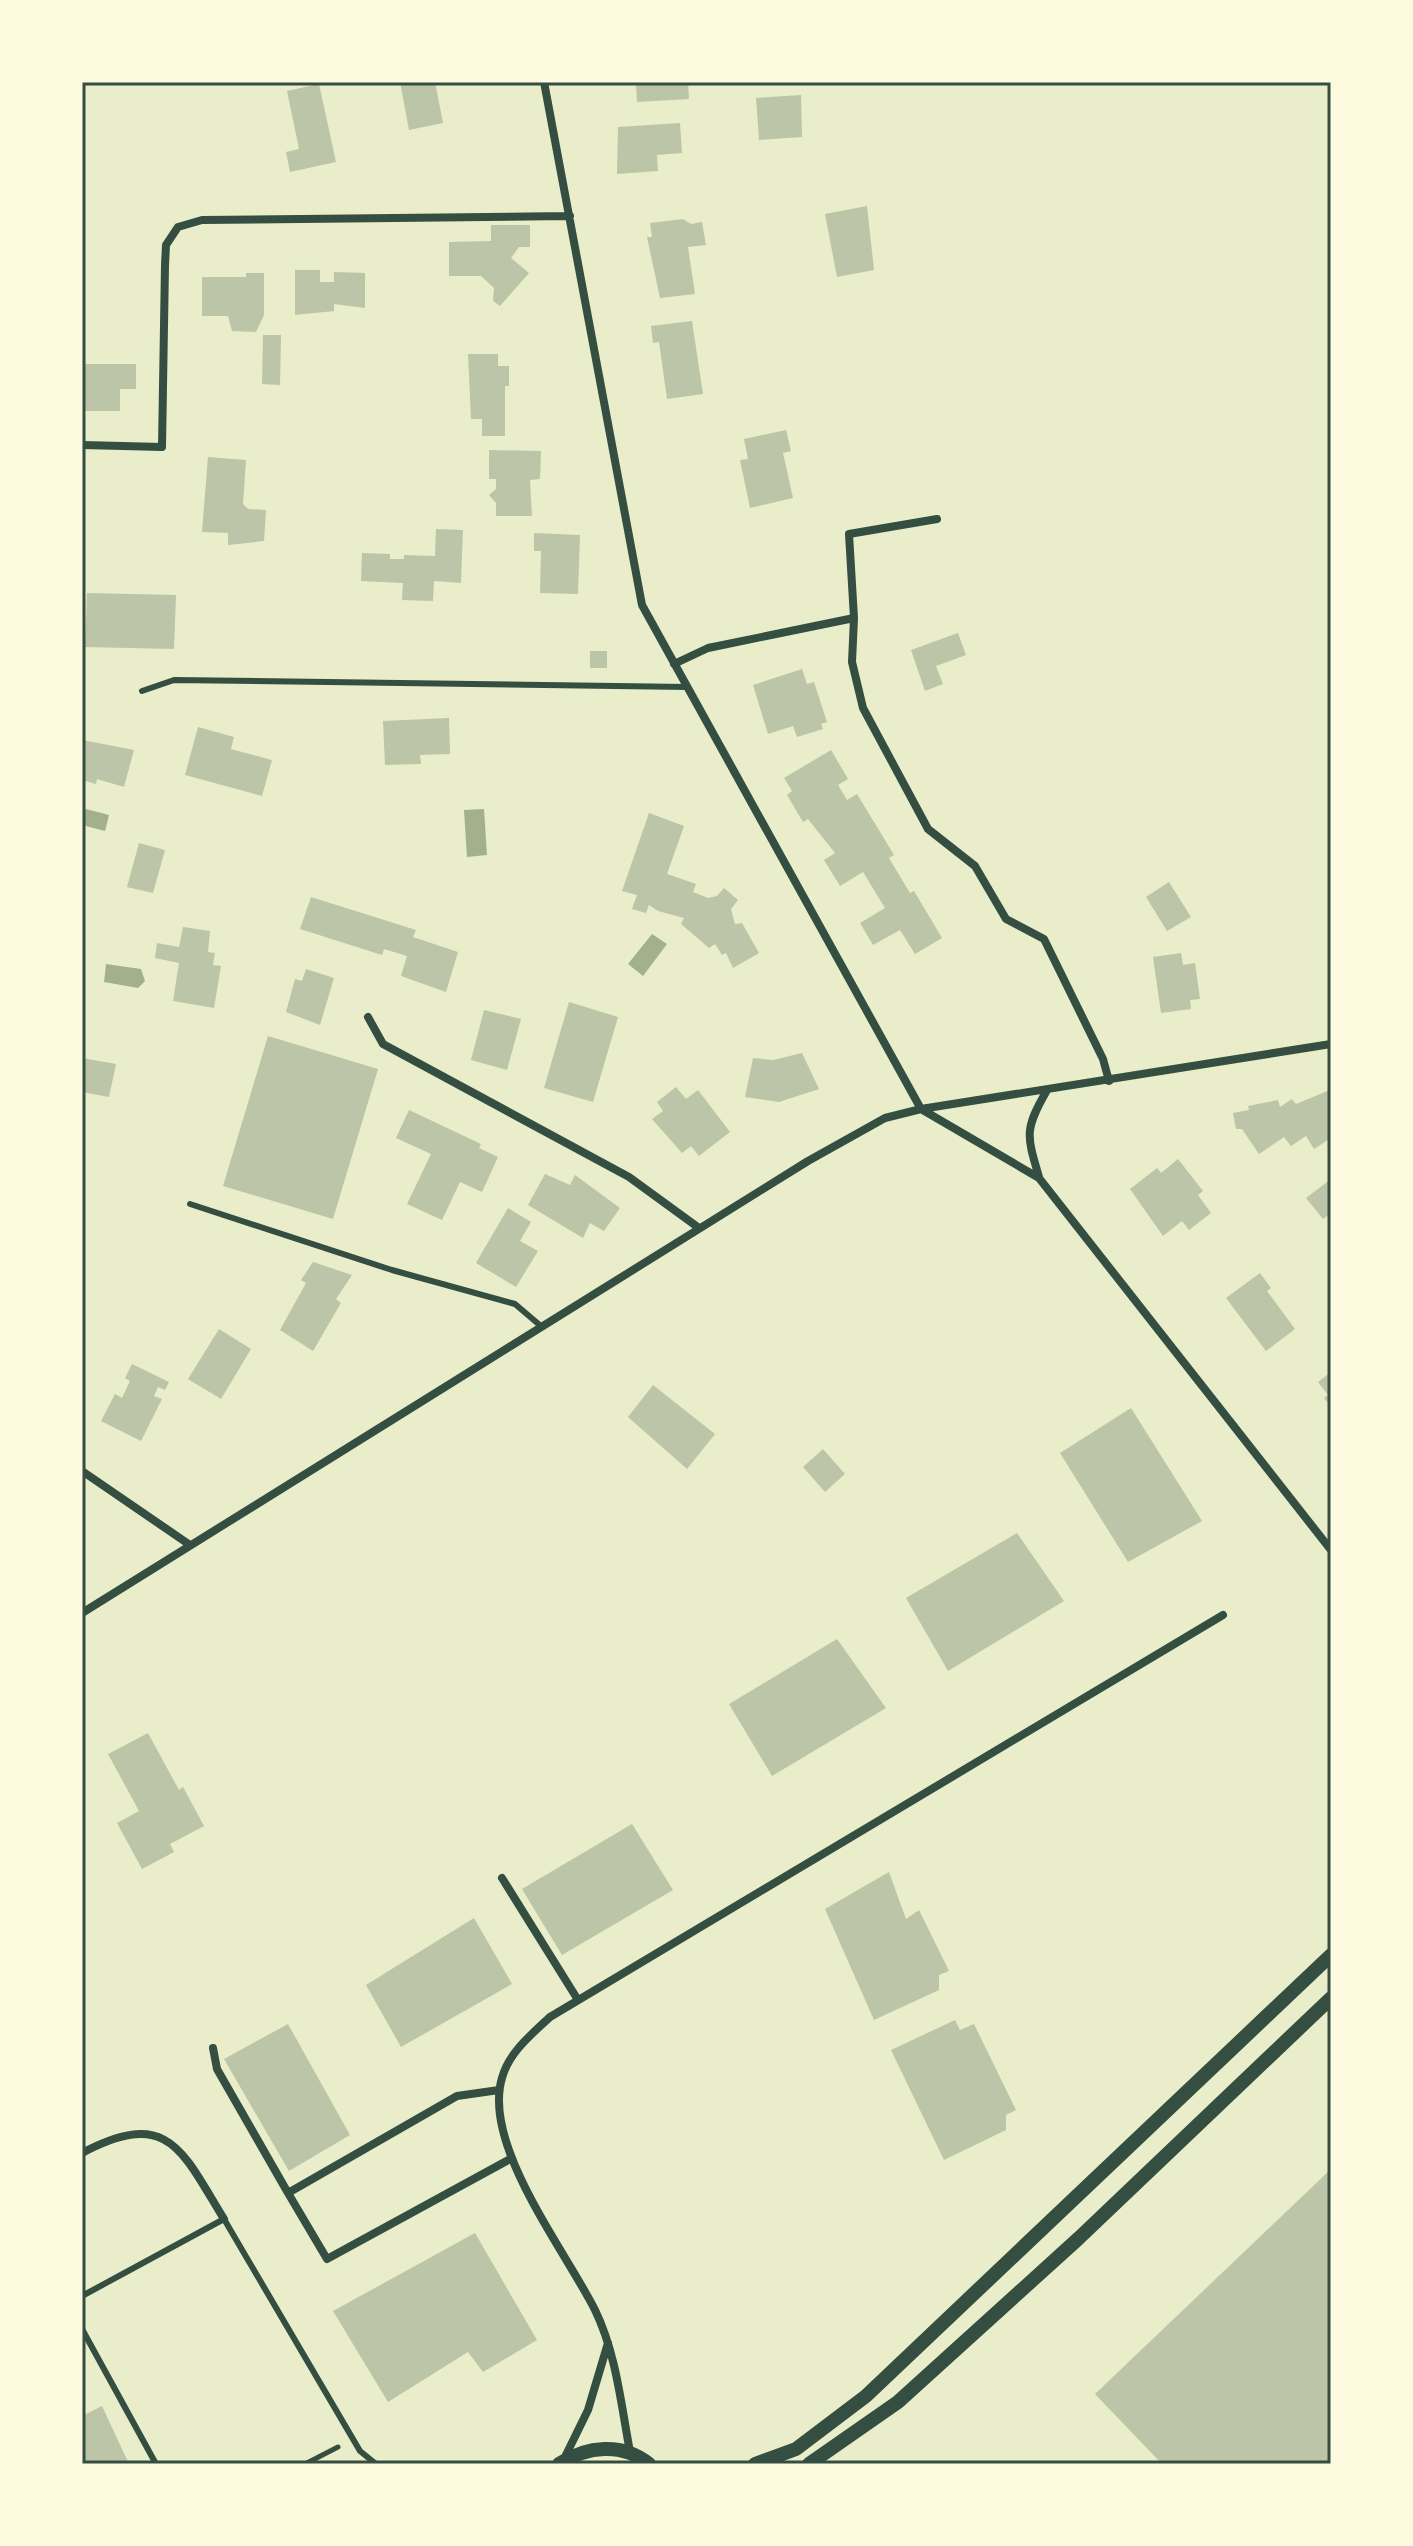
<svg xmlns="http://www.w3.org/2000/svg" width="1413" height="2546" font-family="Raleway,sans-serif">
<rect width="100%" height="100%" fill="#e9edc9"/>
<path fill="#a3b18a" d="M 82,808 L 109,815 L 105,831 L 82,825 Z
M 484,809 L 487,855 L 467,857 L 464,810 Z
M 652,934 L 667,944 L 643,976 L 628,964 Z
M 106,964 L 141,969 L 145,981 L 138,988 L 104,982 Z"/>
<path fill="#bcc5a7" d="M 400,82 L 435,82 L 443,123 L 409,130 Z
M 636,82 L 688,82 L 689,99 L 637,102 Z
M 319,84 L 336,162 L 290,172 L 286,152 L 299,149 L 287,91 Z
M 801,95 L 802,137 L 759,140 L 756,98 Z
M 680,123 L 682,153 L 657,155 L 658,171 L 617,174 L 618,127 Z
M 867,206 L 874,270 L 837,277 L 825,214 Z
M 683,219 L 691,224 L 702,222 L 706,245 L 688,247 L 695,294 L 660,298 L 647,237 L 652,237 L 650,223 Z
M 491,225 L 530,225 L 530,247 L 519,247 L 511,258 L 529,273 L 500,306 L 493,301 L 494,288 L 481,276 L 449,276 L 449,242 L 491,241 Z
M 295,270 L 320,270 L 320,282 L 334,282 L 334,272 L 365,273 L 365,308 L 334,304 L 334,311 L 295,315 Z
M 246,273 L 264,273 L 264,315 L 256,332 L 232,331 L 228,316 L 202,316 L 202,277 L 246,277 Z
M 692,321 L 703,394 L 667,399 L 659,342 L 653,343 L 651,326 Z
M 263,335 L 281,335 L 280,385 L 262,384 Z
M 468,354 L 498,354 L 498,366 L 509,366 L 509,386 L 505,386 L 505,436 L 482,436 L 482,419 L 471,419 Z
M 82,364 L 136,364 L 136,389 L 120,389 L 120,411 L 83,411 Z
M 786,430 L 791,451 L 783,453 L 793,498 L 750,508 L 740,460 L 748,459 L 744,439 Z
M 489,450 L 541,451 L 540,479 L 530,480 L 532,516 L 496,516 L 496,503 L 489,495 L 496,489 L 496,479 L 489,479 Z
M 208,457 L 246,460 L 243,504 L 248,509 L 266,510 L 264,541 L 228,545 L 228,533 L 202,532 Z
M 436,529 L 463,530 L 461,583 L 434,581 L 433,601 L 402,600 L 403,583 L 361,581 L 362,553 L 390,554 L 390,559 L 404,559 L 404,555 L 435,556 Z
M 534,533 L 580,535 L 578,594 L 540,593 L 541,551 L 534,551 Z
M 87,593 L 176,595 L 174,649 L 85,647 Z
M 958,633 L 966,655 L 936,666 L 943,684 L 925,691 L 911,650 Z
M 590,651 L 607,651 L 607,668 L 590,668 Z
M 802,669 L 807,684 L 814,682 L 827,722 L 821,724 L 823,729 L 797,737 L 793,726 L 768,734 L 753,685 Z
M 449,718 L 450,754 L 420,755 L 421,764 L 385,765 L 383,721 Z
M 198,727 L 234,737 L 231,749 L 272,760 L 262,796 L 185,775 Z
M 82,740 L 134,750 L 124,787 L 97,779 L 96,784 L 82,780 Z
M 831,750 L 848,779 L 838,785 L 847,800 L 857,794 L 894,855 L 889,858 L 910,893 L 914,891 L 942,938 L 915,954 L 900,930 L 873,945 L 860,923 L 885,908 L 863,872 L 840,886 L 824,860 L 835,853 L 808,819 L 803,822 L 787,795 L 792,791 L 784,778 Z
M 649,813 L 684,826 L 667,874 L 696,884 L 693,892 L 708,898 L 717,896 L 724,888 L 738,900 L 731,909 L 735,924 L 742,923 L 759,953 L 733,968 L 726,953 L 722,955 L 715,944 L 709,948 L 681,924 L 684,918 L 658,911 L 649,905 L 646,913 L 632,909 L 637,895 L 622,891 Z
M 139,843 L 165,850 L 153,893 L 127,887 Z
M 1169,882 L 1191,917 L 1167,931 L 1146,897 Z
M 311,897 L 416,930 L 413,937 L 458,952 L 446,992 L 401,976 L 407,956 L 384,949 L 382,955 L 300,929 Z
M 183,927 L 210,931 L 208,952 L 215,953 L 213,965 L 221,966 L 214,1008 L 173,1001 L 179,963 L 155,958 L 157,943 L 179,947 Z
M 1181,953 L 1183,965 L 1195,963 L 1200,999 L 1190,1000 L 1191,1009 L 1161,1013 L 1153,957 Z
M 306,969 L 334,978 L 320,1025 L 286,1012 L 295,979 L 302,981 Z
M 569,1002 L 618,1017 L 593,1102 L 544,1088 Z
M 484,1010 L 521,1019 L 507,1070 L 471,1060 Z
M 268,1036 L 378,1069 L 333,1219 L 223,1186 Z
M 802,1053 L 819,1089 L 779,1102 L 745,1097 L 753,1058 L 773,1060 Z
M 82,1058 L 116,1064 L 109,1097 L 82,1092 Z
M 676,1087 L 686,1099 L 698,1090 L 730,1132 L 699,1156 L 691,1146 L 682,1153 L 652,1119 L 663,1111 L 657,1102 Z
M 1330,1090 L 1331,1138 L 1314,1149 L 1306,1136 L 1291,1146 L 1284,1137 L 1259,1154 L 1242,1129 L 1236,1129 L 1233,1113 L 1249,1110 L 1248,1106 L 1278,1100 L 1280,1107 L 1292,1099 L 1296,1104 Z
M 409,1110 L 481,1144 L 479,1148 L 498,1157 L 482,1192 L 460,1182 L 442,1220 L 407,1204 L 431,1154 L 396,1138 Z
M 1178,1159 L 1203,1191 L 1198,1195 L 1211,1213 L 1189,1230 L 1182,1221 L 1163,1236 L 1130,1189 L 1157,1168 L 1161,1173 Z
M 545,1174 L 570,1185 L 575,1175 L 620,1208 L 604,1231 L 590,1223 L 583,1238 L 528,1205 Z
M 1331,1179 L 1331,1213 L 1323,1219 L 1306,1198 Z
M 508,1208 L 531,1222 L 520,1241 L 538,1251 L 516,1287 L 476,1263 Z
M 313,1262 L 352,1275 L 336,1299 L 341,1303 L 313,1351 L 280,1330 L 306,1283 L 301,1280 Z
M 1260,1273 L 1271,1288 L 1267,1291 L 1295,1329 L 1266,1351 L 1226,1298 Z
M 219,1329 L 251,1349 L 221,1399 L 188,1379 Z
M 132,1364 L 169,1382 L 165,1390 L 158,1387 L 154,1396 L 162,1399 L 141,1441 L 101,1421 L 115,1394 L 122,1398 L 130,1381 L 125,1378 Z
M 1331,1372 L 1331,1407 L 1324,1398 L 1328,1395 L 1318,1382 Z
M 653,1385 L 715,1434 L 687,1469 L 628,1417 Z
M 1131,1408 L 1202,1521 L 1128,1562 L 1060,1453 Z
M 823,1449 L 845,1474 L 825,1492 L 803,1467 Z
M 1017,1533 L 1064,1601 L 948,1671 L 906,1598 Z
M 837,1639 L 886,1708 L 772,1776 L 729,1704 Z
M 148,1733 L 179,1790 L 183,1787 L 204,1826 L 170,1844 L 174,1852 L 142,1869 L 117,1823 L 139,1811 L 108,1754 Z
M 632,1824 L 673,1890 L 562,1955 L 522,1889 Z
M 889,1872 L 906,1919 L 919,1910 L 949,1971 L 939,1975 L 939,1990 L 874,2020 L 825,1909 Z
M 474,1918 L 512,1984 L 401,2047 L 366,1985 Z
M 955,2020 L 960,2030 L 974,2024 L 1016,2110 L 1006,2115 L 1006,2130 L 944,2160 L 891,2050 Z
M 288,2024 L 350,2135 L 289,2171 L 224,2059 Z
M 1331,2169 L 1331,2464 L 1162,2464 L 1095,2394 Z
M 475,2233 L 537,2340 L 483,2372 L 468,2352 L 388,2402 L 333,2311 Z
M 102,2406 L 129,2464 L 82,2464 L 82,2416 Z"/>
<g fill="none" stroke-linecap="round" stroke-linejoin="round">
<path stroke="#344e41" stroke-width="5" d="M 305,2464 L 338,2447"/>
<path stroke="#344e41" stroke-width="6" d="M 142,691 L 174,680 L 687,687
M 190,1204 L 392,1270 L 515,1304 L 542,1327
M 82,2296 L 224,2219 L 360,2451 L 376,2464
M 82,2329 L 156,2464"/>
<path stroke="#344e41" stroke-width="8" d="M 544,82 L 642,605 L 921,1109 L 1039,1178 L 1331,1550
M 82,445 L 162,447 L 165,265 L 166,245 L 178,227 L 202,220 L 570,216
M 937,519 L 849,534 L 854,618 L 852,662 L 863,708 L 928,829 L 975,866 L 1006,919 L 1044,939 L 1103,1059 L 1109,1081
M 674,664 L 708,648 L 854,618
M 368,1017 L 383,1044 L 629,1177 L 699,1228
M 1039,1177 C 1027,1136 1024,1130 1046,1092
M 82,1471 L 190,1545
M 82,1613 L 808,1161 L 885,1118 L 921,1109 L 1331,1044
M 502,1878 L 578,2000
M 213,2048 L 217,2069 L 288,2193
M 499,2090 L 457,2096 L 288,2193 L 327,2259 L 512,2158
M 82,2153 C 169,2107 182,2151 224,2219
M 630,2452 C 621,2404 616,2353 595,2310 C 565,2250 482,2145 502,2078 C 509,2052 532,2034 550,2017 L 1223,1615
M 563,2461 L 588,2410 L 608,2343"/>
<path stroke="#344e41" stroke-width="14" d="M 559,2464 C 587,2446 622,2442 649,2464
M 755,2464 L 796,2449 L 866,2396 L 1331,1955
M 809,2464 L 898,2402 L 1079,2238 L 1331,1998"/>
</g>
<rect width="1413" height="2546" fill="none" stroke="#fefae0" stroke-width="168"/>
<rect x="84" y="84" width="1245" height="2378" fill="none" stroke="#344e41" stroke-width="3"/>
</svg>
